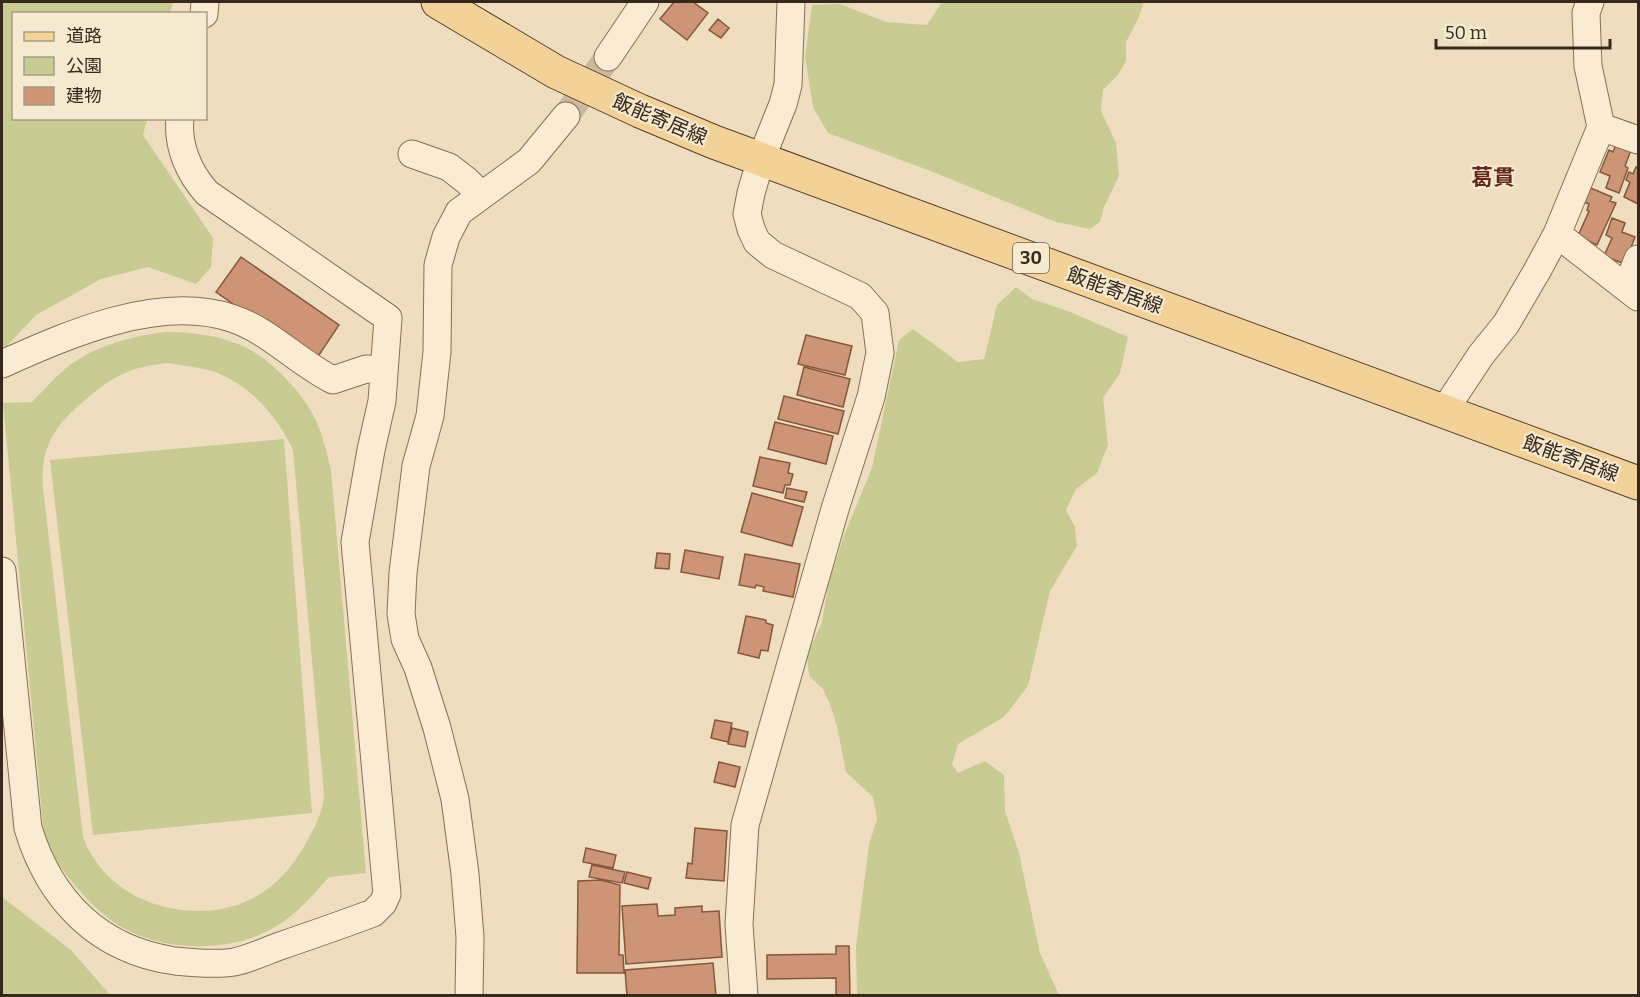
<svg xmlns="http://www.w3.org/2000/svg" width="1640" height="997" font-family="Bitter,'Noto Sans JP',serif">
<rect width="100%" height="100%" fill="#eedebf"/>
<path fill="#c8cc93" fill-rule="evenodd" d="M 2,2 L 173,2 L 170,13 L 14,14 L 14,118 L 147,119 L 143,135 L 213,238 L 211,267 L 196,284 L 148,267 L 101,279 L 36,315 L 2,351 Z
M 942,2 L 1144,2 L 1138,19 L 1126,42 L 1126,61 L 1118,75 L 1103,90 L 1101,111 L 1116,143 L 1119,176 L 1104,207 L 1100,222 L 1090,229 L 1056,222 L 928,170 L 828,133 L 813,107 L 805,57 L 812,5 L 840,4 L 886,22 L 927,25 Z
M 1016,287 L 1032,299 L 1068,311 L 1128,337 L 1120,373 L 1103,398 L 1108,445 L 1097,473 L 1076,489 L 1066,510 L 1075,527 L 1077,546 L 1050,591 L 1028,686 L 1004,717 L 958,744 L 952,764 L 958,773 L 985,761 L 1004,775 L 1005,811 L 1019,853 L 1040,953 L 1059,995 L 857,995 L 856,946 L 869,845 L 877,819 L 873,797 L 846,772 L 837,726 L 830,704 L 823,689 L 809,676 L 807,655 L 822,622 L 829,581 L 845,533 L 872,468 L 899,340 L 913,329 L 958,362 L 984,359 L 997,305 Z
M 166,332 C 191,332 215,335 238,344 C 266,354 305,394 316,421 C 323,436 327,453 331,470 L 366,873 L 329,877 C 312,896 297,914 275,927 C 229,955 156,952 112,921 C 85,901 64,873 45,845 L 3,403 L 32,402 C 43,391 53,379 65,369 C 93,346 131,336 166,332 ZM 168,363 C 183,366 201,367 215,372 C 251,386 277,416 293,450 L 324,794 C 323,813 314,828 305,845 C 293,866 277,885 255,897 C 203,926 125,909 93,857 C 89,851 86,844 83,837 L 43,487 C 40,447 55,425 85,400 C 114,375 131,367 168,363 Z
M 284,439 L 312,813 L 93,835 L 50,460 Z
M 2,897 L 71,950 L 110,995 L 2,995 Z"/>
<path fill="#cd9575" stroke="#86573d" stroke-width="1.5" d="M 674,2 L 693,2 L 708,13 L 687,40 L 660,19 Z
M 718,19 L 729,28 L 721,38 L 709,30 Z
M 1616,144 L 1631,150 L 1625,166 L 1628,168 L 1619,193 L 1606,188 L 1610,176 L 1600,172 L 1609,150 L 1613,152 Z
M 1636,167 L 1638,168 L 1638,204 L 1624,197 L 1630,182 L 1626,180 L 1629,172 L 1633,174 Z
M 1588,187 L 1612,197 L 1610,201 L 1616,203 L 1597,245 L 1578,236 L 1589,211 L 1587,210 L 1589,204 L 1582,201 Z
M 1612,218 L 1625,223 L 1622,232 L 1635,237 L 1625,264 L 1604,256 L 1612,238 L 1606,235 Z
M 241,257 L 339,325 L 315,361 L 216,292 Z
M 806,335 L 852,346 L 845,375 L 798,364 Z
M 804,367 L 850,379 L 843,407 L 797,395 Z
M 784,396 L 844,411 L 838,434 L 778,419 Z
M 775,422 L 833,436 L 826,464 L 768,449 Z
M 760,457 L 790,463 L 788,473 L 793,474 L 790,485 L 785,485 L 783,493 L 753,486 Z
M 787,488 L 807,492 L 804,502 L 785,498 Z
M 752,493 L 803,507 L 792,546 L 741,532 Z
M 685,550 L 723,557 L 719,579 L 681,572 Z
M 657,553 L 670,554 L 669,569 L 655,568 Z
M 745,554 L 800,564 L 793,597 L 763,591 L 764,587 L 756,585 L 755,588 L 739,585 Z
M 746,616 L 766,620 L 766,623 L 773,625 L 768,651 L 761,650 L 759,658 L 738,653 Z
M 715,720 L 732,723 L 728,742 L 711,738 Z
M 732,728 L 748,732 L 745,747 L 728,744 Z
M 719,762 L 740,767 L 735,787 L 714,782 Z
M 695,828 L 727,831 L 724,881 L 686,878 L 688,863 L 692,864 Z
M 586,848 L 616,855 L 613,868 L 583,862 Z
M 592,865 L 625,872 L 622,883 L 589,877 Z
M 627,872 L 651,878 L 648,889 L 624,883 Z
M 601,880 L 620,885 L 619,955 L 623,955 L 624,973 L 577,973 L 578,881 Z
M 657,904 L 658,916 L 675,915 L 675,908 L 702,906 L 702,912 L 719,911 L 722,957 L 626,964 L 622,906 Z
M 836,946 L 849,946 L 850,996 L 836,996 L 836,978 L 767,979 L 767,955 L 836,954 Z
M 713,963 L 716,996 L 627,996 L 625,970 Z"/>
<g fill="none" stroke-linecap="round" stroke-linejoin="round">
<path stroke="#c9ba9e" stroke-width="27" stroke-dasharray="27 14" stroke-linecap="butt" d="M 566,116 L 608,57"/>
<g stroke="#876f57" stroke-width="29">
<path id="minor" d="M 204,14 L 205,2
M 608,57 L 645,2
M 1601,127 L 1638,140
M 412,154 L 449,167 L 467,181 L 481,195
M 1557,234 L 1638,297
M 1627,287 L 1638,259
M 2,364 C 67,335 158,294 231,318 C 269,330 297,362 333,380 L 366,369 L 384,370
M 1444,411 L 1481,355 L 1506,324 L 1537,271 L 1557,234 L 1601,127 L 1588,66 L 1586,13 L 1590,2
M 2,571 L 28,828 C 50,901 99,950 175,961 C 194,963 215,965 234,962 C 249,959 264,952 277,947 C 309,936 341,925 373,913 L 383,903 L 387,894 L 355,542 L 371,450 L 382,401 L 388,318 L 207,193 C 189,173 177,146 180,118
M 469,996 L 470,937 L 465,874 L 455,799 L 437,728 L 418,668 L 405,639 L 401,614 L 403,573 L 416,466 L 430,416 L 437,352 L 438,265 L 446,237 L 459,212 L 529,161 L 566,116
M 744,996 L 739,924 L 745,825 L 835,509 L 871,397 L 880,353 L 875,313 L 860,296 L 773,255 L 757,242 L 751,229 L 747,214 L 751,193 L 761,159 L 783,104 L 788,85 L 791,2"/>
</g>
<g stroke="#543d2c" stroke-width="35">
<path id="major" d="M 438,2 L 556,72 L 640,111 L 714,142 L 1638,483"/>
</g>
<use href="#minor" stroke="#f9ecd2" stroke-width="27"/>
<use href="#major" stroke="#f2d296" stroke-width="33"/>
</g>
<g text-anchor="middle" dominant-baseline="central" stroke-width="4.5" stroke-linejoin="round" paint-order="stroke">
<rect fill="#f5e9cf" stroke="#6f6252" stroke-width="1.5" x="1013" y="243" width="36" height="30" rx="4.5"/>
<g font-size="18" font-weight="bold" fill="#36281c">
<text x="1031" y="258">30</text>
</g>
<g font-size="20" fill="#36281c" stroke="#f5e9cf">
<text transform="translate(660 119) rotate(23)">飯能寄居線</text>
<text transform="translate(1115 290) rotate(20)">飯能寄居線</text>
<text transform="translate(1571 458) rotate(20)">飯能寄居線</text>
</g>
<g font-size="22" font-weight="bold" fill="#63271b" stroke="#f5e9cf">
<text x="1493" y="177">葛貫</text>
</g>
</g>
<rect width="1640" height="997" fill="none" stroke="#36281c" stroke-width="6"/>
<rect x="12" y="12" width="195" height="108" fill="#f5e9cf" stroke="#a99c87" stroke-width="1.5"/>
<rect x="24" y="32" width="30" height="9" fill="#f2d296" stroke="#a99c87" stroke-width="1.5"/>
<text x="66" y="42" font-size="18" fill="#36281c">道路</text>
<rect x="24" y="57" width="30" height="18" fill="#c8cc93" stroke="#a99c87" stroke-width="1.5"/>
<text x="66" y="72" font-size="18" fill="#36281c">公園</text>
<rect x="24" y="87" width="30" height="18" fill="#cd9575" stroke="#a99c87" stroke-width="1.5"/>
<text x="66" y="102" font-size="18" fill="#36281c">建物</text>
<path d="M1436 39v9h174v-9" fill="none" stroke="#36281c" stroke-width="3"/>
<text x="1445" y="39" font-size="18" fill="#36281c" stroke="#f5e9cf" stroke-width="4.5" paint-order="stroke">50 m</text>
</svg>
